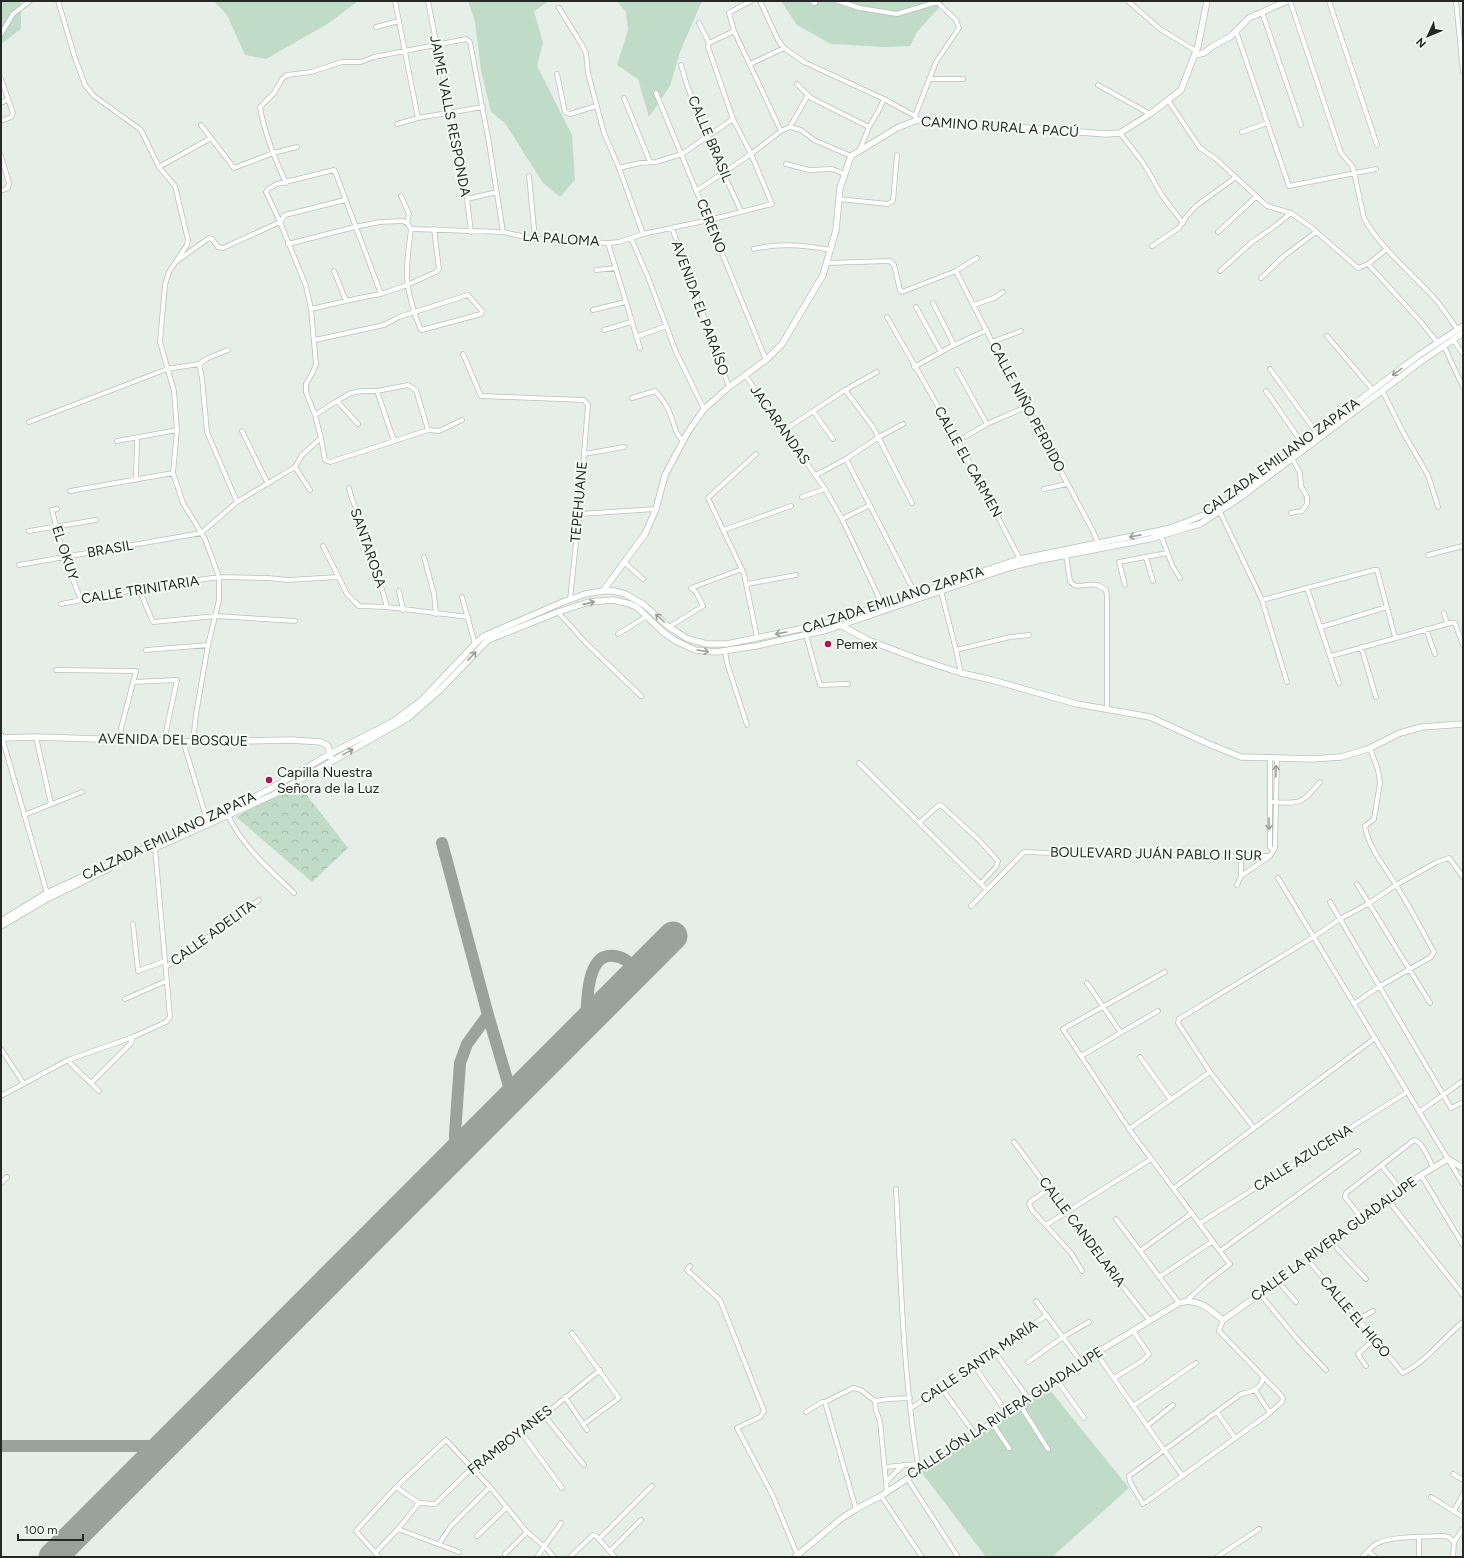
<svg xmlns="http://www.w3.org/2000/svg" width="1464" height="1558" font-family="Figtree,sans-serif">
<defs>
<pattern id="forest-crowns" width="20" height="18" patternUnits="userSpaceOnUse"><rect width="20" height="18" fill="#c0dbc7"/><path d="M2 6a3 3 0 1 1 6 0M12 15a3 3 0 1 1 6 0" fill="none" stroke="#a5bcab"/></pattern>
</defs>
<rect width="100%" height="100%" fill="#e5efe7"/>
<path fill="#c0dbc7" d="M 1,1 L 21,1 L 21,29 L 1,44 Z
M 214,1 L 358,1 L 329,23 L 266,59 L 245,55 L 227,15 Z
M 468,1 L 549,1 L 534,11 L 543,43 L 537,66 L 572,135 L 575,180 L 560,197 L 543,183 L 505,123 L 491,112 L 481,70 L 475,22 Z
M 617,1 L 704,1 L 701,3 L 680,52 L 670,86 L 649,117 L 638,79 L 617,65 L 628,30 L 626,12 Z
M 781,1 L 945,1 L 917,32 L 910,46 L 885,47 L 831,44 L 797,25 Z
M 1049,1389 L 1129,1488 L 1052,1557 L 986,1557 L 922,1473 Z"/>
<path fill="url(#forest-crowns)" d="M 298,784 L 348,848 L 312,882 L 236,817 Z"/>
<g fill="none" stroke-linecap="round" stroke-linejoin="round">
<path stroke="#9aa29c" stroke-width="12" d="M 442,843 L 488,1015 L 512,1096
M 586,1023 C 587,1006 586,959 608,956 C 621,954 629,962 638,971
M 455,1153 L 455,1134 L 460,1063 L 467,1044 L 488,1015
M 1,1446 L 163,1446"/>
<path stroke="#9aa29c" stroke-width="29" d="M 53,1557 L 673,936"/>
<g stroke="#b8c2bb" stroke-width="5.5">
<path id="street" d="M 58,1 L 75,58 L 85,85 L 94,96 L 141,130 L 159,167 L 175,186 L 188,240 L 187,245 L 169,272 L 165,285 L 160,342 L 174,391 L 177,430 L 173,473 L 183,503 L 205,539 L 219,577 L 219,600 L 208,645 L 196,714 L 193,742
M 395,1 L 418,118
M 428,1 L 467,199 L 471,232
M 751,1 L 732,11 L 729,13 L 734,31 L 781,131
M 760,1 L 778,40 L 784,48 L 804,62 L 884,99 L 915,116
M 812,1 L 815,3
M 838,1 L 860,8 L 897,14 L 937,2
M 1128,1 L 1160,29 L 1196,51
M 1290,1 L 1341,153 L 1352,166 L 1354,172 L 1364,218 C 1379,247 1413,274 1435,299 C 1443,308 1450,319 1457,329
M 1329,1 L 1377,145
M 1456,1 L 1463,72
M 559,8 L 582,45 L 586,53 L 588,73 L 604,133 L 619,168 L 643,234
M 1262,12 L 1301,125
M 699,23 L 709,43
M 376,27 L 399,21
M 1236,31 L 1289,186 L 1376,169
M 1,34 L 13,14 L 30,1
M 709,43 L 734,31
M 750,64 L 784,48
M 681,65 L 687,85 L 707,138 L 741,211
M 557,74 L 565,112 L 570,114 L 596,106
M 1,79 L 13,113 L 11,117 L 1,121
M 929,79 L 963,79
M 797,84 L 811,98 L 869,127
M 1098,85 L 1150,114
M 656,93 L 766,360
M 624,98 L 650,162
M 1168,100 L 1200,148 L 1216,159 L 1267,206 L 1291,213 L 1312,228 L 1358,268 L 1368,264 L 1387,249
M 1,103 L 8,99
M 916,118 L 915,116 L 936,62 L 959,28 L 956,20 L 936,1
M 397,124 L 418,118 L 483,107
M 201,125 L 234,168 L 273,153 L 297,147
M 790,127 L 808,95
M 1242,132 L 1267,123
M 1120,133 L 1144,164 L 1163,197 L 1183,223
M 860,149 L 869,127 L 879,110 L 884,99
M 1,156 L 9,183 L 8,188 L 1,191
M 786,164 L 809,170 L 832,169 L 845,174
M 159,167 L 211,138
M 619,168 L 640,163 L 656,162 L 682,154 L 733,119
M 529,176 L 535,239
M 286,183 C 275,159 264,133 260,107 L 274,93 L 282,79 L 287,75 L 311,72 L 342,62 L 361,62 L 374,57 L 466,39 L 470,42 L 489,143 L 503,232
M 696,191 L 751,154 L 781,131 L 790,127 L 801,130 L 814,140 L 851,156
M 401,196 L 409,214 L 407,223
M 467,199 L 497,192
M 839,199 L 888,204 L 893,201 L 897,155
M 672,228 L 729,387
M 411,229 L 503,232 L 535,239 L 608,243 L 619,242 L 643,234 L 709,220 L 772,204 L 751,154 L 733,119 L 708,47 L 709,43
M 1218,232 L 1257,196
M 631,238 L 648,277 L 676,352 L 704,409
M 608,243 L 640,348
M 288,244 L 355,227 L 380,222 L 403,221 L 407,223 L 411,229
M 1152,246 L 1179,228 L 1187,216 L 1196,206 L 1236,177
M 754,249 C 779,243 805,245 830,250
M 177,261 L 209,238 L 212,239 L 218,247 L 223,248 L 280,222 L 285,215 L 345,200
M 826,263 L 890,261 L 894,265 L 900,290 L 902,292 L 956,271 L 977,258
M 1368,264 L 1421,322 L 1437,342
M 596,270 L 616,268
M 334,271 L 346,301
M 956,271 L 1045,446 L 1063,475 L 1093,531 L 1098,543
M 1220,271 L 1252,242 L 1275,226 L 1291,213
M 1261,278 L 1284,256 L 1316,232
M 933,303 L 954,345
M 974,305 L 994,298 L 1003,292
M 916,307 L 941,352
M 311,309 L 359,298 L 381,294 L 407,285 L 436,272 L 439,269 L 434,229
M 593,310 L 625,302
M 887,317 L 958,441 L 1020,559
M 604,330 L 631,322
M 1327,336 L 1373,390
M 636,337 L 666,326
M 315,340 L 384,325 L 399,317 L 468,295 L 482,311 L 481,314 L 422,330 L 420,328 C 415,315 410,300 408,286 C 405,267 409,247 411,229
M 1453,340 L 1463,354
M 992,342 L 1021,331
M 1444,346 L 1463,387
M 463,354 L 481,396 L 584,400 L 588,405 L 579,514 L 570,600
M 199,364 L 202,378 L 207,432 L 237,502
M 914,367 L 954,345 L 987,330
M 1270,369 L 1316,432
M 957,370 L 987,424
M 745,375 L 825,489 L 842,519 L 882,604
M 845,390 L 873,427 L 912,503
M 1382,390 L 1404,434 L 1428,475 L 1438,507
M 377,391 L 394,441
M 1266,391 L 1302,443
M 632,398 L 655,391 C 662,398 669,409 672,419 C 675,428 676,434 683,441
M 337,401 L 358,424
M 813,411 L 833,439
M 315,415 L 337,401 L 351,393 L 362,391 L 377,391 L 408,385 L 416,390 L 428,430
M 29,422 L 167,369 L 199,364 L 208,358 L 228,350
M 242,431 L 268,484
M 783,431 L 845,390 L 877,372
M 321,438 L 325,460 L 330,462 L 428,430 L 439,431 L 462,420
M 117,441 L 177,430
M 958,441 L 987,424 L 1026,407
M 584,454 L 624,447
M 756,454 L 708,498 L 744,574 L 757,637
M 846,459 L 916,595
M 295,467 L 310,490
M 816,475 L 846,459 L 879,437 L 903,424
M 136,480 L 137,438
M 349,488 L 352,499 L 365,530 L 387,607
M 1044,489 L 1067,484
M 70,491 L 173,473
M 802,497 L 825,489
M 57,509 L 52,510 L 64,557 L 81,600
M 1220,512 L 1262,600 L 1287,682
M 1291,513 L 1302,511 L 1307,504 L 1307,497 L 1301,486 L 1300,473 L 1292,458
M 579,514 L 656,509
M 842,519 L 870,505
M 724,530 L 791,506
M 29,531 L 96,520
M 1161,536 L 1173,567 L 1180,578
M 323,546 L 347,594 L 359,606 L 387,607 L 468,617
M 1066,555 L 1070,581 C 1076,591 1088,582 1097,585 C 1100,586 1103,588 1106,590 L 1107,596 L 1107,710
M 1428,555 L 1463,546
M 424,557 L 434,594 L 436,614
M 1146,558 L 1153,581
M 624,562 L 643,579
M 19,565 L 201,533 L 237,502 L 295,467 L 302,455 L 321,438 L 315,415 L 306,392 L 306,384 L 313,372 L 316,364 L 311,309 L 306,286 L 280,222 L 266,192 L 268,189 L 277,184 L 334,170 L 336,174 L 381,294
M 747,584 L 796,575
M 1125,585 L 1119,562 L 1167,553
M 1307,588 L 1339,683
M 139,589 L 153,622 L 216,616 L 295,621
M 399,591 L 403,610
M 941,591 L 956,650 L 961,673
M 462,597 L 475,644
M 1262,600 L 1374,570 L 1377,570 L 1395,637
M 61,604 L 149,587 L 219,577 L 268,578 L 288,580 L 338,577
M 558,612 L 586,643 L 641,696
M 1444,613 L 1447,623
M 669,627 L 703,606 L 696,592 L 691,588 L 742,569
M 1321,627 L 1387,607
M 1426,629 L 1435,654
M 618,634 L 647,616
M 806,635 L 820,685 L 848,684
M 1361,647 L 1376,697
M 146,650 L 208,645
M 956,650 L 1010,637 L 1029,635
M 725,651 L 727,663 L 747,725
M 1331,656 L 1450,623 L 1455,623 L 1463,645
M 56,670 L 136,671 L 118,740
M 133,682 L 177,680 L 164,741
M 1,734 L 47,893
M 36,737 L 51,804
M 183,741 L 207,820
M 1270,757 L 1270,847 L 1273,851
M 859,763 L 987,890
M 1273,802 C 1302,804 1302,803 1320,782
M 24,815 L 82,792
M 228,815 C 242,846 270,870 294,893
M 919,823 L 939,805 L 942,806 L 979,840 L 998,861 L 996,867 L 980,884
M 1241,876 L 1270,856 L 1275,848 L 1277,758
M 1278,878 L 1463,1184
M 1357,884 L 1430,1003
M 1237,885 L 1241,876 L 1241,856
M 1330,902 L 1451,1108 L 1463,1102
M 971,906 L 1024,852 L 1083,854 L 1270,856
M 133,924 L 138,971 L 165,961
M 166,967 L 259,900
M 1165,972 L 1063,1029 L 1129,1129 L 1228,1262 L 1230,1264 L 1208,1281 L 1186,1301
M 1087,983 L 1121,1033
M 125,999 L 166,981
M 1355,1003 L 1380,986 L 1431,957 L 1434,952 C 1422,930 1410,907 1396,885 C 1385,867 1368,847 1365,826 L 1374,819 L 1380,783 L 1378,770 L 1370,748
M 1,1049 L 24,1084
M 1081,1056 L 1158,1011
M 1140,1057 L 1171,1100
M 68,1060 L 70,1063 L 99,1091
M 91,1083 L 131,1043 L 133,1037
M 1,1096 L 68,1060 L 133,1037 L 166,1022 L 170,1017 L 155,848
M 1419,1112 L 1463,1081
M 1254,1128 L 1210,1072 L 1178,1023 L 1179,1019 L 1315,936 L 1340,919 L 1368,904 L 1396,885 L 1437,862 L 1449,858 L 1463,877
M 1129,1129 L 1210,1072
M 1014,1142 L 1096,1253 L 1150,1321
M 1382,1166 L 1401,1190
M 1421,1175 L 1463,1245
M 1,1183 L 7,1177
M 1174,1188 L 1375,1038
M 896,1189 C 901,1282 903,1378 919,1470
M 1049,1189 L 1031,1201 L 1029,1204 L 1032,1210 L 1071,1253 L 1082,1271
M 1388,1200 L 1463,1295
M 1116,1219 L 1179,1303
M 1363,1220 L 1345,1197 L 1346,1193 L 1414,1140 C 1423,1142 1429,1160 1433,1167
M 1200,1223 L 1407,1092
M 1046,1225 L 1151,1159
M 1332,1243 L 1366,1279
M 1140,1251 L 1192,1213
M 1220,1251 L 1358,1151
M 1308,1260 L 1403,1373 C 1426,1362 1443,1338 1463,1322
M 690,1266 L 687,1270 L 720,1300 L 764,1411 L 760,1417 L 737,1428 L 772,1494 L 797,1554
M 1159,1277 L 1213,1241
M 1277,1280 L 1296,1302
M 1260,1294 L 1297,1339 L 1326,1370
M 1036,1301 L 1082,1363
M 1357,1320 L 1373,1311
M 572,1333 L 619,1398 L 584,1424
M 1096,1353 L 1176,1467 L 1183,1476
M 996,1354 L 1029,1399
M 1028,1362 L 1063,1337 L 1089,1322
M 1366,1366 L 1358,1354 L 1374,1339
M 975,1367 L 1007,1413
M 1114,1378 L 1142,1361 L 1149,1354 L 1133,1331
M 1057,1380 L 1084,1418
M 942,1389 L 975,1434
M 1255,1390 L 1270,1413
M 565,1397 L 587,1430
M 875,1401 L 876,1411 L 880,1421 L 887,1492
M 825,1402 L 856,1509
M 1020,1405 L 1048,1449
M 1133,1406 L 1196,1363
M 911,1408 L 996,1354 L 1009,1341 L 1047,1315
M 806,1412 L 822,1402 L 825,1402 L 853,1388 L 861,1390 L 875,1401 L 889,1399 L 910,1398
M 1217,1412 L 1235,1438
M 544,1415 L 584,1465
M 992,1423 L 1009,1448
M 1147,1426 L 1173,1405
M 521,1432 L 562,1488
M 885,1467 L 918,1464
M 1453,1474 L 1463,1480
M 907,1478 L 958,1557
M 886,1482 L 903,1465
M 396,1487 L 419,1503 L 435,1504 L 472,1468 L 544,1415 L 600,1370
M 881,1496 L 922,1557
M 1431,1497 L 1463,1517
M 1146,1502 L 1266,1416 L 1282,1402 L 1283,1398 L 1279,1393 L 1219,1331 L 1223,1320
M 1143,1504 L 1130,1482 L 1129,1476 L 1241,1394 C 1251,1392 1262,1389 1263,1377
M 1454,1511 L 1463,1494
M 398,1529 L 459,1552
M 477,1536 L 507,1507
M 1419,1538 L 1419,1557
M 599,1539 L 652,1486
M 439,1544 L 451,1526 L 490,1487
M 610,1551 L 641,1520
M 1368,1551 L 1375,1557
M 376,1552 L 398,1529 L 419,1503
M 505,1554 L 527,1532
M 379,1557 L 356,1531 L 396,1487 L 446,1440 L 490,1487 L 527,1532 L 545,1547 L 554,1557
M 537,1557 L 561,1523
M 570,1557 L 593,1535 L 596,1536 L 615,1557
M 1217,1557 L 1259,1529
M 1362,1557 C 1368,1552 1371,1546 1378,1543 C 1393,1536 1425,1537 1443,1536 L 1449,1537 L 1454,1542
M 1453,1557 L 1454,1542 L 1463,1529"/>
</g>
<g stroke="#b8c2bb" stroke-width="7">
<path id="secondary" d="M 1195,55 L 1204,53 L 1213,46 L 1230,37 L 1249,18 L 1287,1
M 603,591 L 645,534 L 656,509 L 665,475 L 688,432 L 704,409 L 712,402 L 729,387 L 766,360 L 782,344 L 823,275 L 836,230 L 840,188 L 851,156 L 897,128 L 917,120 L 1106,134 L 1120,133 L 1150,114 L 1181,90 L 1198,46 L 1207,1
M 842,626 L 868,640 L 915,658 L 961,673 L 992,680 L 1077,704 L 1150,717 L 1209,744 L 1241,757 L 1312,759 L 1341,757 L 1368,749 L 1400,733 L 1422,727 L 1463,724
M 1,738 L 36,737 L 193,742 L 291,740 L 321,742 L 328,746 L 331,758
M 153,849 L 273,795 L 408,718 L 439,691 L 488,640 L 558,612 L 589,602 L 613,600 L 630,604 L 638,608 L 663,632 L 674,640 L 695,650 L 716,652 L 756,646 L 827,630 L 1008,568 L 1036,561 L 1149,539 L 1200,524 L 1241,497 L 1423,360 L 1463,333
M 1,921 L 47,893 L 227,811 L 270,789 L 330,754 L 394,721 L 422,700 L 475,644 L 484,636 L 563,602 L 585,594 L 603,591 L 614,591 L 625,594 L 643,604 L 669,627 L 688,639 L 707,644 L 727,644 L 824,624 L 1020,559 L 1167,529 L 1184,523 L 1208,513 L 1248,485 L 1419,355 L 1463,326
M 1,926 L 47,899 L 110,868
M 795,1557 L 842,1518 L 856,1509 L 881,1496 L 1048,1386 L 1096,1353 L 1179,1303 C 1197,1297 1210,1309 1223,1320 L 1260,1294 L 1277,1280 L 1297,1268 L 1325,1249 L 1421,1175 L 1448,1159 L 1463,1168"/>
</g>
<use href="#street" stroke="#fff" stroke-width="4"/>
<use href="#secondary" stroke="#fff" stroke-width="5.5"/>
</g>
<defs><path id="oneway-shaft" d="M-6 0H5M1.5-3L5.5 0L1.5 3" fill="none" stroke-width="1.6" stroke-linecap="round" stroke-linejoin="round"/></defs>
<g stroke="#9d9f9d">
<use href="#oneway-shaft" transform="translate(1397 372) rotate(143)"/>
<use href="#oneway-shaft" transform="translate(1135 536) rotate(169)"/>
<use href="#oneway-shaft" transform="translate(589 603) rotate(-13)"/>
<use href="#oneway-shaft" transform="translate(660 618) rotate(-138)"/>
<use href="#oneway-shaft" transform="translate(781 633) rotate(170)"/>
<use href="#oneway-shaft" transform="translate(703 651) rotate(9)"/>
<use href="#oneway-shaft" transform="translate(472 656) rotate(-46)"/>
<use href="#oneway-shaft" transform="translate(348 752) rotate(-29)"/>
<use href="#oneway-shaft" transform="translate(1276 771) rotate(-88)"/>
<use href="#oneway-shaft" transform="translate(1269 824) rotate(89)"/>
</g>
<g fill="#a91853" stroke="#f2fcf4" stroke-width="1.5">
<circle cx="828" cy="644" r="4"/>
<circle cx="269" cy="780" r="4"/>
</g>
<g text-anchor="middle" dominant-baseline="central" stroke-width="4" stroke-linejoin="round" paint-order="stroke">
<g font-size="14" fill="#252926" stroke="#f2fcf4">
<text transform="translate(450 116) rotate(79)">JAIME VALLS RESPONDA</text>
<text transform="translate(1000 127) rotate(4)">CAMINO RURAL A PACÚ</text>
<text transform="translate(710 139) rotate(67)">CALLE BRASIL</text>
<text transform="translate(711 226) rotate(68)">CERENO</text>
<text transform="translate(561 239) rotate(4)">LA PALOMA</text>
<text transform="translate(700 308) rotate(70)">AVENIDA EL PARAÍSO</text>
<text transform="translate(1027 407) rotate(62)">CALLE NIÑO PERDIDO</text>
<text transform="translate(780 425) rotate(55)">JACARANDAS</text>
<text transform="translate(1281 457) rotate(-36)">CALZADA EMILIANO ZAPATA</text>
<text transform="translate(968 462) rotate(61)">CALLE EL CARMEN</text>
<text transform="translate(579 502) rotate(-85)">TEPEHUANE</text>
<text transform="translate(368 548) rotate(71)">SANTAROSA</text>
<text transform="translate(110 549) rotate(-10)">BRASIL</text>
<text transform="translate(65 553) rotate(72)">EL OKUY</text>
<text transform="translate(140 590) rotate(-9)">CALLE TRINITARIA</text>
<text transform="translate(893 600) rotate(-18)">CALZADA EMILIANO ZAPATA</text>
<text transform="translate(173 740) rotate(1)">AVENIDA DEL BOSQUE</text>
<text transform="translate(169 836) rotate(-25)">CALZADA EMILIANO ZAPATA</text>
<text transform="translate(1156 854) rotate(1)">BOULEVARD JUÁN PABLO II SUR</text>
<text transform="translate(213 933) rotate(-36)">CALLE ADELITA</text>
<text transform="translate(1303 1158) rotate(-32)">CALLE AZUCENA</text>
<text transform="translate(1082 1232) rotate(53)">CALLE CANDELARIA</text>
<text transform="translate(1334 1239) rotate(-36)">CALLE LA RIVERA GUADALUPE</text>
<text transform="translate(1355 1317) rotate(50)">CALLE EL HIGO</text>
<text transform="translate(979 1362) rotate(-34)">CALLE SANTA MARÍA</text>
<text transform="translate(1005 1413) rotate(-33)">CALLEJÓN LA RIVERA GUADALUPE</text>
<text transform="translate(510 1440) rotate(-38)">FRAMBOYANES</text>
</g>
<g font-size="14" fill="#252926" stroke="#f2fcf4" text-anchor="start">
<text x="836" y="644">Pemex</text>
<text x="277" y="772">Capilla Nuestra<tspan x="277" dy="16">Señora de la Luz</tspan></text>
</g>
</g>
<rect width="1464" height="1558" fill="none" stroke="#252926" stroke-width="4"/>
<g transform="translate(1428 36) rotate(226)" stroke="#f2fcf4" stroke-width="3" paint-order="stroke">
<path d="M0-3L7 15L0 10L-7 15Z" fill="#252926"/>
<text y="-6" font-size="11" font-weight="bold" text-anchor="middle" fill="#252926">N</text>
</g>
<path d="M18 1534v6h65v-6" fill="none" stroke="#252926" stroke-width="2"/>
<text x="24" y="1534" font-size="12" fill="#252926" stroke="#f2fcf4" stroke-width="3" paint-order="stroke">100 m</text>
</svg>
